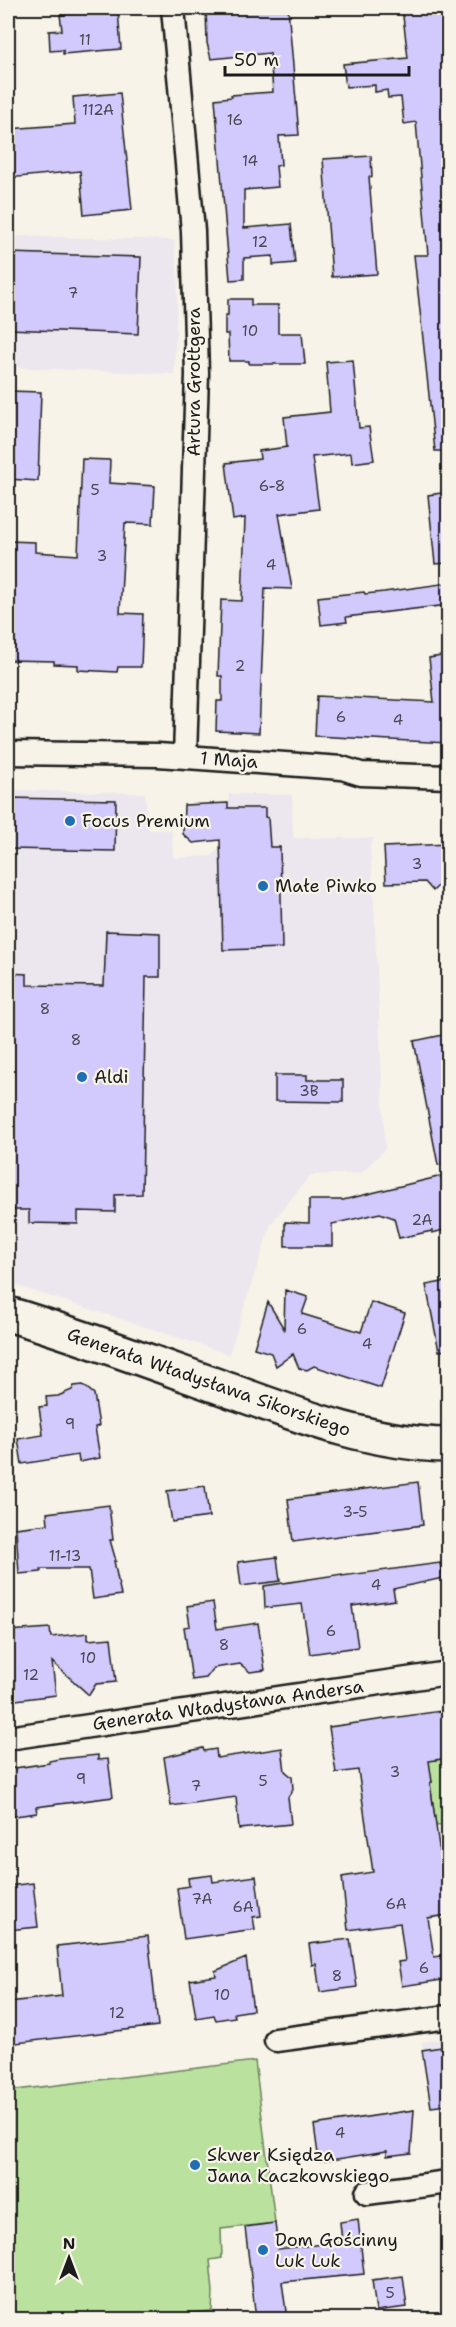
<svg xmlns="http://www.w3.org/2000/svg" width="456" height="2327" font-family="'Shantell Sans',sans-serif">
<rect width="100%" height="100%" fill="#f7f3e8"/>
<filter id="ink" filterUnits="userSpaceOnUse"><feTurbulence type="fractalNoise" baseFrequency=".0167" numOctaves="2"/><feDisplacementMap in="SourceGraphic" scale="12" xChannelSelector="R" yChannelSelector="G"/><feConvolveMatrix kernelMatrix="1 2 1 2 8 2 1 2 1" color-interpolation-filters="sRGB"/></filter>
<g filter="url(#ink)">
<path fill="#ece6ee" d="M 8,236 L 174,240 L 178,279 L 174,374 L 8,367 Z
M 8,790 L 145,793 L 148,830 L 172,830 L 173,858 L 212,856 L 227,840 L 229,794 L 292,795 L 293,838 L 374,838 L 370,846 L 374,905 L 385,1149 L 361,1173 L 310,1175 L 271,1224 L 229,1354 L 9,1283 L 8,1278 Z
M 448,2038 L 448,2105 L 431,2107 L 422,2042 Z"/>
<path fill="#bae29e" stroke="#6b7f5d" stroke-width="1.5" d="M 448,1758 L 448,1825 L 436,1826 L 430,1783 L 432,1782 L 427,1761 Z
M 255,2061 L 275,2223 L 221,2229 L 222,2258 L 210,2260 L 213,2292 L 212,2311 L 109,2320 L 8,2319 L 8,2091 Z"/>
<path fill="#d2c9fc" stroke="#1c1c1c" stroke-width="1.5" d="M 206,8 L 288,8 L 299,135 L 279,136 L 281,165 L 276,166 L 278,187 L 244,190 L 244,228 L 291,224 L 295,263 L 273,265 L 273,256 L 244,258 L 244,279 L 230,280 L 215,99 L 232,97 L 231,95 L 273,92 L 270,53 L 211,59 L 207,43 Z
M 402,8 L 446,8 L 448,22 L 448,451 L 435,451 L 414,255 L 428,255 L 416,122 L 404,124 L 401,97 L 388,98 L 387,90 L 375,92 L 375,85 L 346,87 L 343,64 L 408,58 Z
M 118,10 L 121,49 L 63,54 L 63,50 L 50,51 L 49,31 L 62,30 L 60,15 Z
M 120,93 L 132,210 L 84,215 L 80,171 L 8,178 L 8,129 L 75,124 L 73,97 Z
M 371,156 L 372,177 L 369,177 L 377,274 L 332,277 L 323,159 Z
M 8,253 L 141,257 L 138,334 L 8,329 Z
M 228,299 L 251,299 L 251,305 L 278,305 L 278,333 L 302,333 L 305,364 L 249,364 L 249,361 L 229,361 L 228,334 L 225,334 L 225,315 L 228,315 Z
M 353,360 L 359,428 L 369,427 L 374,460 L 352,463 L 351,453 L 312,457 L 319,509 L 279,514 L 292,589 L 265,588 L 259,733 L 216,731 L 217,701 L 222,701 L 222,676 L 218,676 L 221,600 L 242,601 L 245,518 L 233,520 L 226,463 L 260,459 L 259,451 L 287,447 L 284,417 L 330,412 L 326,362 Z
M 8,391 L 41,392 L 38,481 L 8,479 Z
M 82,459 L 110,460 L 109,483 L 155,486 L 153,524 L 125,523 L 120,613 L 143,614 L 141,667 L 118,667 L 117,672 L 78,670 L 78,665 L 54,664 L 54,661 L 8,660 L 8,541 L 35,542 L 35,552 L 78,555 Z
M 448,492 L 448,563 L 435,564 L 428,495 Z
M 448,583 L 448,605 L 346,617 L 347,622 L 321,625 L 318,597 L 364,592 L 365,594 L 384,592 Z
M 448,655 L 448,743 L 315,736 L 317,696 L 434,702 L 429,658 Z
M 8,798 L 116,800 L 115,851 L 8,849 Z
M 228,803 L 228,808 L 265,808 L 265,817 L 268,818 L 270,847 L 280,847 L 282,948 L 223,950 L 220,840 L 193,843 L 183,834 L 184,805 Z
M 448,844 L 448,882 L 442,882 L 433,891 L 425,882 L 386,883 L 384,847 Z
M 106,931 L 160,933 L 160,977 L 146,977 L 142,1194 L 115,1195 L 115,1212 L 78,1211 L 78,1224 L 29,1223 L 29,1210 L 8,1210 L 8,973 L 27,974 L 27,985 L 104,986 Z
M 448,1034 L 448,1164 L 438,1165 L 414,1041 Z
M 275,1075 L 307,1075 L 307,1080 L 343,1080 L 343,1102 L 275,1101 Z
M 442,1176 L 448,1204 L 448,1229 L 432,1233 L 432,1231 L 399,1238 L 394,1218 L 380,1213 L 332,1224 L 332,1246 L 285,1246 L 285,1222 L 309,1223 L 309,1200 L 343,1200 Z
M 448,1281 L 448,1350 L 439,1351 L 426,1285 Z
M 285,1290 L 308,1297 L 302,1314 L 361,1332 L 371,1302 L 405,1313 L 381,1388 L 314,1366 L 307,1370 L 299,1368 L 293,1354 L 276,1366 L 271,1353 L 254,1348 L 268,1302 L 284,1329 Z
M 83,1385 L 94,1394 L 99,1426 L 95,1427 L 100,1458 L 79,1462 L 78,1455 L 22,1464 L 18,1439 L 43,1435 L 39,1407 L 47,1406 L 46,1397 L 58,1396 L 72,1390 L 74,1386 Z
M 418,1482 L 423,1525 L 293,1542 L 288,1499 Z
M 205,1486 L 209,1517 L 172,1522 L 167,1491 Z
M 109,1505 L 113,1540 L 110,1540 L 116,1561 L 114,1561 L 121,1595 L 93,1599 L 89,1569 L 41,1569 L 41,1572 L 19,1574 L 16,1528 L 48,1524 L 47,1513 Z
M 277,1557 L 280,1581 L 241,1586 L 238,1562 Z
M 440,1563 L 443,1578 L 393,1589 L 395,1600 L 352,1606 L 358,1647 L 310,1654 L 302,1604 L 265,1608 L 264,1586 L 342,1574 L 342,1576 Z
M 213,1602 L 217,1629 L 258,1623 L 265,1670 L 250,1672 L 240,1664 L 214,1668 L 206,1678 L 192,1680 L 184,1627 L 190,1626 L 187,1606 Z
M 50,1628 L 51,1637 L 88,1633 L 88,1640 L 111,1638 L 116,1682 L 96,1684 L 89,1695 L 52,1662 L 56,1695 L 8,1701 L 8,1631 Z
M 448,1710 L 448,1758 L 429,1761 L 432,1782 L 430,1783 L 441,1861 L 448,1860 L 448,1915 L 428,1918 L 434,1957 L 448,1955 L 448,1979 L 402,1986 L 398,1962 L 405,1961 L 400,1923 L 348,1930 L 342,1877 L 373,1872 L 358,1770 L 336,1773 L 329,1727 Z
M 203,1748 L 204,1751 L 216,1749 L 217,1758 L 282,1748 L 285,1771 L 292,1777 L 293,1789 L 288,1797 L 291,1824 L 239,1829 L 236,1797 L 171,1806 L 164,1757 Z
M 98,1755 L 98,1760 L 108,1759 L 113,1797 L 36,1807 L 37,1813 L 8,1817 L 8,1769 L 49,1763 L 49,1761 L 59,1759 Z
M 212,1875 L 213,1882 L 256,1876 L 261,1916 L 253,1917 L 255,1929 L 184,1939 L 177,1888 L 189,1886 L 188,1878 Z
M 33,1883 L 38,1927 L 8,1930 L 8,1886 Z
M 148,1936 L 158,2026 L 8,2044 L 8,2002 L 62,1996 L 57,1946 Z
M 350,1939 L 357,1987 L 320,1992 L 316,1964 L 312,1965 L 309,1944 Z
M 246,1958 L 253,2010 L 234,2013 L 235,2017 L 216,2020 L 214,2015 L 196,2018 L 190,1980 L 216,1976 L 215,1971 Z
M 448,2046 L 448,2105 L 431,2107 L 422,2050 Z
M 414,2110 L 411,2153 L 387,2156 L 387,2151 L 319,2162 L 314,2125 Z
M 358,2219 L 364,2274 L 282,2282 L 287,2319 L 256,2319 L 245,2227 L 275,2223 L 278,2249 L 342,2242 L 340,2222 Z
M 403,2276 L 407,2307 L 376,2311 L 372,2280 Z"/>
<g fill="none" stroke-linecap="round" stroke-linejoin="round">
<g stroke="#1c1c1c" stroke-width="27">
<path id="street" d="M 173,8 L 193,231 L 197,374 L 185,757
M 8,753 L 158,755 L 342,768 L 361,774 L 448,777
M 8,1738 L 448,1673
M 276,2040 L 448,2017
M 367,2193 L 448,2182"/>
</g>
<g stroke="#1c1c1c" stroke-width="38">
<path id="secondary" d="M 8,1314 C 85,1337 161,1366 237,1393 C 305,1418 375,1444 448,1445"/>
</g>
<use href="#street" stroke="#f7f3e8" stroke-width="22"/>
<use href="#secondary" stroke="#f7f3e8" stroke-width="33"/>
</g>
</g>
<g fill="#1f6fb2" stroke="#f7f3e8" stroke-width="2">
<circle cx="70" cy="821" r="6"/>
<circle cx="263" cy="886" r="6"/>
<circle cx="82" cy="1077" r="6"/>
<circle cx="195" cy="2165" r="6"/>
<circle cx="263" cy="2250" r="6"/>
</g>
<g text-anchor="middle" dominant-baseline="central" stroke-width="4.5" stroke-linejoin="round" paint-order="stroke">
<g font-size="15" fill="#4a4754">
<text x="85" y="40">11</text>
<text x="98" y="110">112A</text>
<text x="235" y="120">16</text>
<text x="250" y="161">14</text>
<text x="260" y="242">12</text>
<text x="73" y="293">7</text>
<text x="250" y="331">10</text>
<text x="272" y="486">6-8</text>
<text x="95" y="490">5</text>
<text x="102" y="556">3</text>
<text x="271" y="565">4</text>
<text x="240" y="666">2</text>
<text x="341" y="717">6</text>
<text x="398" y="720">4</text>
<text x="417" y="864">3</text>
<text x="45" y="1009">8</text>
<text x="76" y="1040">8</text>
<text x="309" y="1091">3B</text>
<text x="422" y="1220">2A</text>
<text x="302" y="1329">6</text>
<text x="367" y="1344">4</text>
<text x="70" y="1424">9</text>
<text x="355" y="1512">3-5</text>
<text x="65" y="1556">11-13</text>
<text x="376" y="1585">4</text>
<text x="331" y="1631">6</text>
<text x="224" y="1645">8</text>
<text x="88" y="1658">10</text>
<text x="31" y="1675">12</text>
<text x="395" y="1772">3</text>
<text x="81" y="1779">9</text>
<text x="263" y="1781">5</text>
<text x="196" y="1786">7</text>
<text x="202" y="1899">7A</text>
<text x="396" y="1904">6A</text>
<text x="243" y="1907">6A</text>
<text x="424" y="1968">6</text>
<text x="337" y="1976">8</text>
<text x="222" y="1995">10</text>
<text x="117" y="2013">12</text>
<text x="340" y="2133">4</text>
<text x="390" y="2293">5</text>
</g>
<g font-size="18" fill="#1c1c1c" stroke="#f7f3e8">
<text transform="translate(194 382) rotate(-90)">Artura Grottgera</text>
<text transform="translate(229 760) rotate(4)">1 Maja</text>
<text transform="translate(209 1382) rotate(19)">Generała Władysława Sikorskiego</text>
<text transform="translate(228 1705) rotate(-8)">Generała Władysława Andersa</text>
</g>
<g font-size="18" fill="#1c1c1c" stroke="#f7f3e8" text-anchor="start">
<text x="82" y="821">Focus Premium</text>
<text x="275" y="886">Małe Piwko</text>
<text x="94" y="1077">Aldi</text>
<text x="207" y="2155">Skwer Księdza<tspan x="207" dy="21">Jana Kaczkowskiego</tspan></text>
<text x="275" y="2240">Dom Gościnny<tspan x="275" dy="21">Luk Luk</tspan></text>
</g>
</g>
<rect width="456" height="2327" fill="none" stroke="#f7f3e8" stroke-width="30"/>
<rect x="15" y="15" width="426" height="2297" fill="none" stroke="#1c1c1c" stroke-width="2" filter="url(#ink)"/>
<g transform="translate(69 2258)" stroke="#f7f3e8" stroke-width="4.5" paint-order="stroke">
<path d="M0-4.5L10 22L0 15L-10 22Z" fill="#1c1c1c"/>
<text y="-9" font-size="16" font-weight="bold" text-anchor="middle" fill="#1c1c1c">N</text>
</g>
<path d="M225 66v9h184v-9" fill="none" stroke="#1c1c1c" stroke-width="3"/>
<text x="234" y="66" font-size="18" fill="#1c1c1c" stroke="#f7f3e8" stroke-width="4.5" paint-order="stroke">50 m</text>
</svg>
